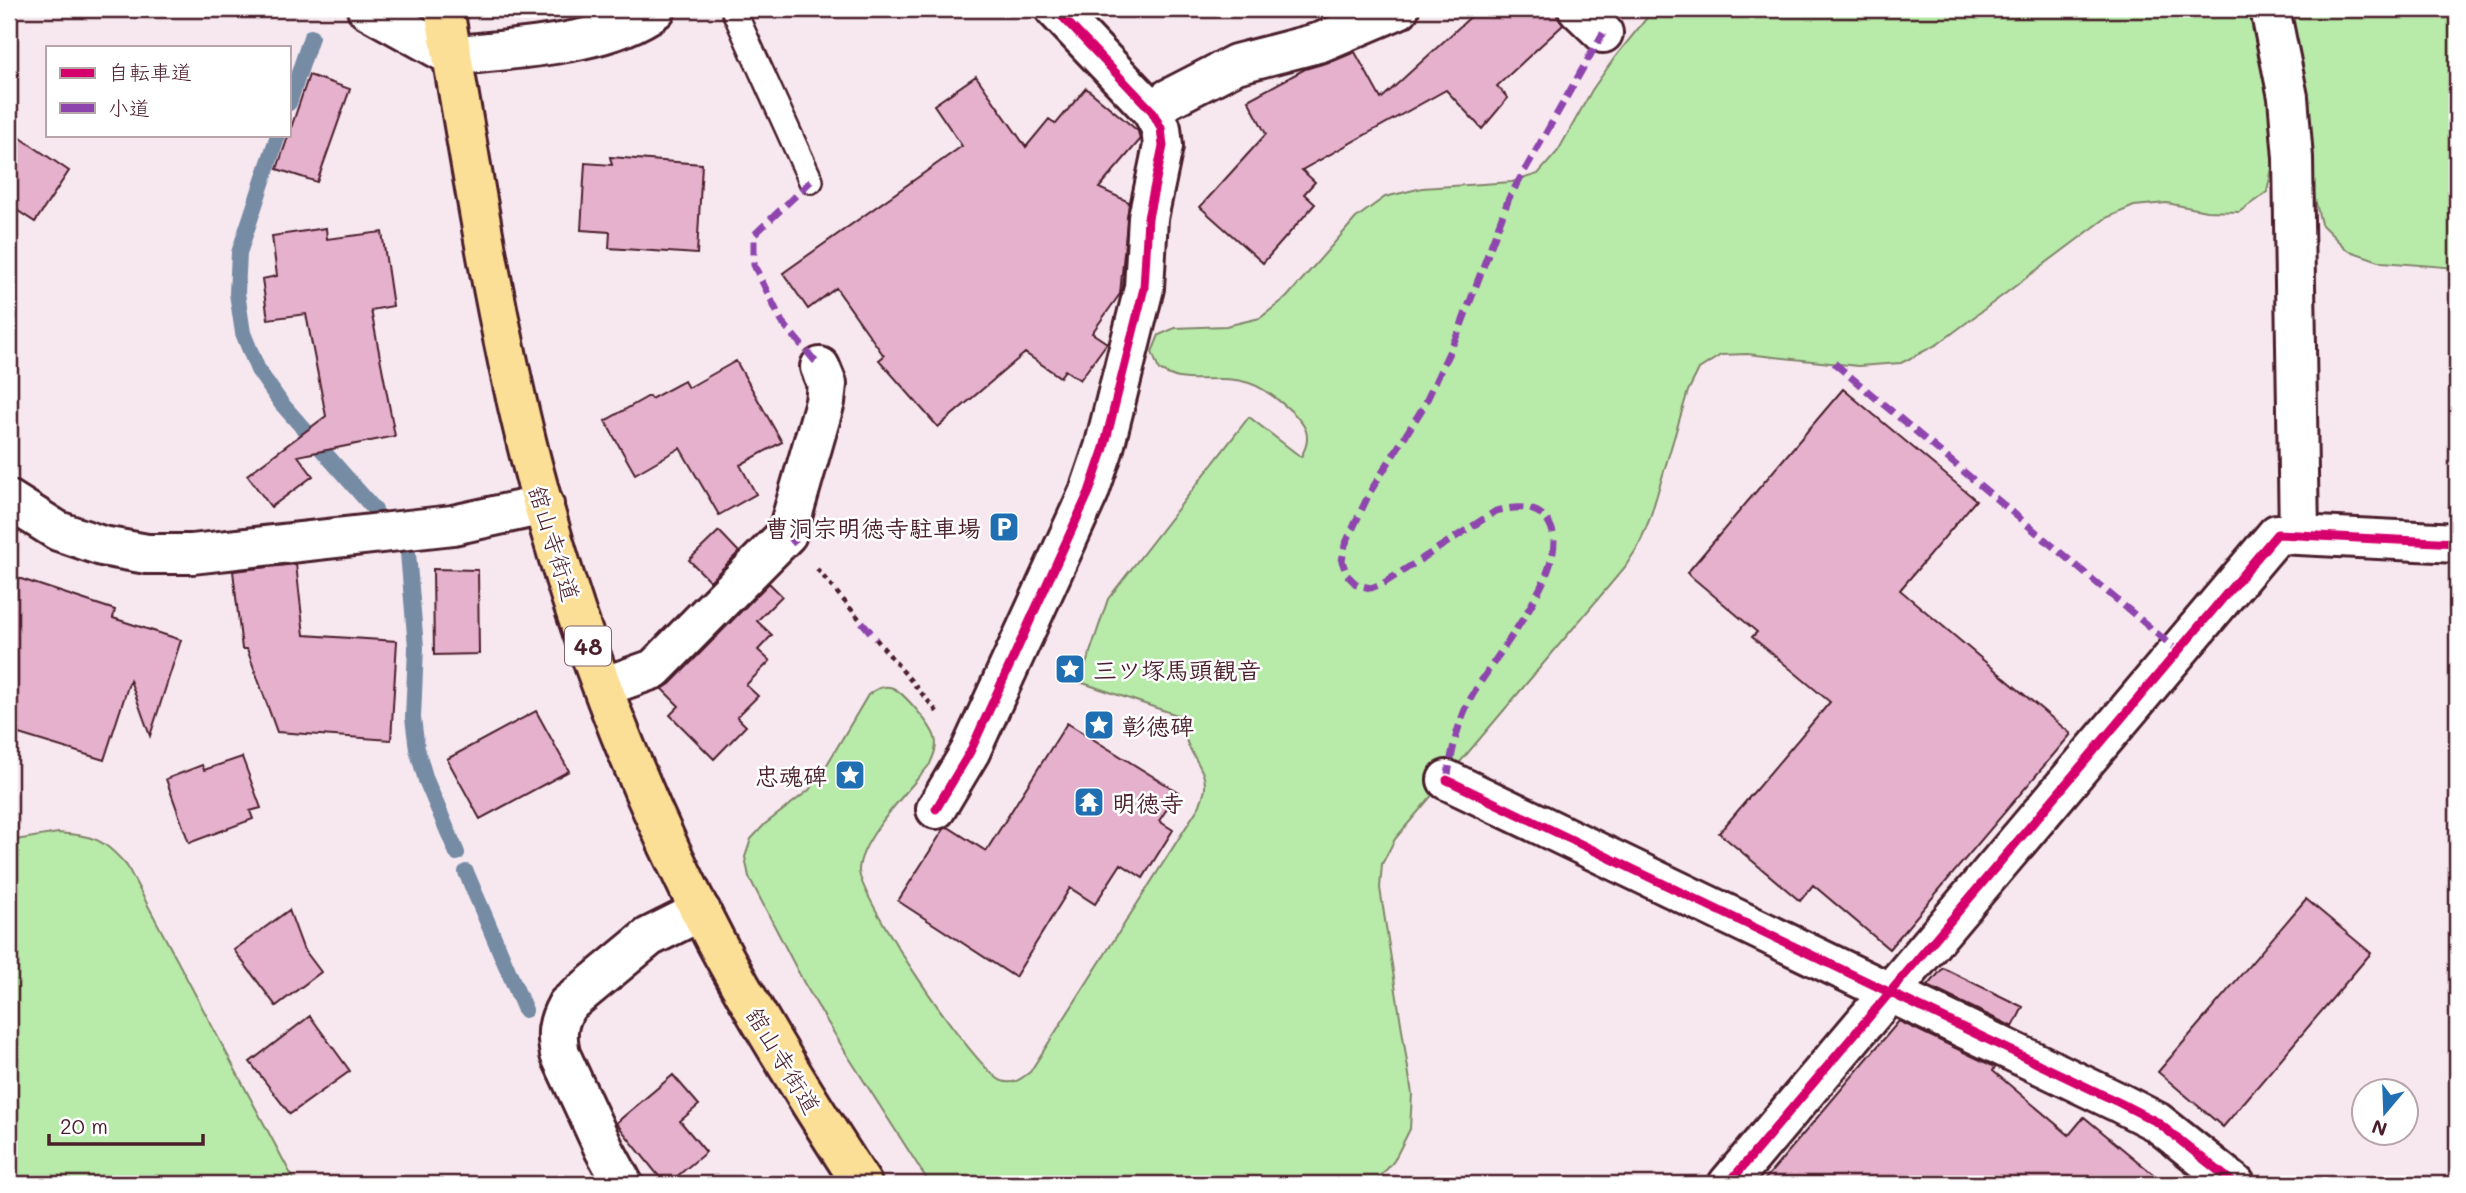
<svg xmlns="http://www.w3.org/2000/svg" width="2466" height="1193" font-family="Mali,'Klee One',sans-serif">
<rect width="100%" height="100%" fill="#f7e8f0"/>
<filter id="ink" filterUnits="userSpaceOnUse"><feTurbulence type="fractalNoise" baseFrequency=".0143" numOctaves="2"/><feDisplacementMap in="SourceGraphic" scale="14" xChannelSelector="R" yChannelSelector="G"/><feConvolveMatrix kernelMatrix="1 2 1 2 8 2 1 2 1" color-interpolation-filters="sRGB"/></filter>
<g filter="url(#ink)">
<path fill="#b8eaaa" stroke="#81846a" stroke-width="2" d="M 1654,9 L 2250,9 L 2270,100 L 2274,159 L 2267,192 L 2239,212 L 2206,211 L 2167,203 L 2134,206 L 2106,218 L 1938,344 L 1901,363 L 1858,366 L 1747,354 L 1721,355 L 1699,369 L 1688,391 L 1650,518 L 1639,545 L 1625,567 L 1395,839 L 1382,864 L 1380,888 L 1412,1094 L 1410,1129 L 1394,1161 L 1374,1184 L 930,1184 L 846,1053 L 804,983 L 749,877 L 745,857 L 751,839 L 765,824 L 809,790 L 825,768 L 868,695 C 875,689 883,684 893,688 C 904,693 932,726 935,738 C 938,747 933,756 930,764 C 910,789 860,839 859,870 C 858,896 975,1070 1002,1081 C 1014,1085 1021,1079 1030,1072 L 1200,805 C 1201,800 1205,793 1205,788 C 1207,764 1180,749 1183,717 L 1080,682 L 1108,599 L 1249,417 L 1301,457 C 1305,449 1309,441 1306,431 C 1301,415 1265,388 1249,383 C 1225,375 1202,382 1179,378 C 1173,377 1165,373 1159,370 L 1152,352 L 1159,335 L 1175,328 L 1226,326 L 1260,318 L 1287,297 L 1356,218 L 1385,197 L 1422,188 L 1512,182 L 1538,174 L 1558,151 L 1592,90 L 1615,57 Z
M 2290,9 L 2457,9 L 2457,268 L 2382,262 L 2347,250 L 2321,224 L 2313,190 L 2308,95 Z
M 58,833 C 94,836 103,838 127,866 L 296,1184 L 9,1184 L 9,841 Z"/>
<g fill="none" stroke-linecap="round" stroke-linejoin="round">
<path stroke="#768ba4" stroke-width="16" d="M 289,103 L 311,37
M 278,135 L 239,253 L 237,293 L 243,333 L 258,370 L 281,403 L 375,510
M 408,553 L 416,647 L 413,718 L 417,749 L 426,780 L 457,853
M 466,872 L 525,1010"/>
</g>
<path fill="#e5b1cd" stroke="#4a1f2b" stroke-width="2" d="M 1479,9 L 1557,9 L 1557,16 L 1563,25 L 1497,86 L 1508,98 L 1482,129 L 1446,90 L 1302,170 L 1315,182 L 1304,194 L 1315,204 L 1263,263 L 1200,207 L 1266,134 L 1248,100 L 1305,69 L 1336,60 L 1355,52 L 1381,99 Z
M 309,75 L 350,89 L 317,182 L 277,169 Z
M 976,76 L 1026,147 L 1049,119 L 1056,124 L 1086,88 L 1138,131 L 1140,140 L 1099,188 L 1129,202 L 1120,294 L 1092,333 L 1107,343 L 1080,380 L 1065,370 L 1060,377 L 1025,353 L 938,427 L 879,360 L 884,356 L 836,288 L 808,309 L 783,273 L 962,146 L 934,105 Z
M 9,130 L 69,171 L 35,222 L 9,205 Z
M 610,157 L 702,164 L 697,254 L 609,248 L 610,232 L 581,230 L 585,163 L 612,165 Z
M 326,228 L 327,239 L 382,232 L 393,306 L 371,310 L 395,436 L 298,456 L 313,476 L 271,507 L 247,475 L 326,416 L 306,314 L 268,319 L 262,279 L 277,276 L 272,236 Z
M 736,361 L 782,442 L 740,465 L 756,494 L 719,515 L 680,448 L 635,474 L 605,421 L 649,396 L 651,399 L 684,381 L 688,388 Z
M 1843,389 L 1976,500 L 1900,590 L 2071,734 L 1889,949 L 1813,885 L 1800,901 L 1719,833 L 1830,702 L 1752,637 L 1757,632 L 1687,573 Z
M 719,531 L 739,552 L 710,581 L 689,560 Z
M 296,564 L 304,635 L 397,641 L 391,740 L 277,732 L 247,649 L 242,649 L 233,571 Z
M 433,569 L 478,570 L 479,654 L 434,655 Z
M 9,575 L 115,610 L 113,618 L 181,640 L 150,736 L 130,680 L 104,760 L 9,731 Z
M 769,583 L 782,596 L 757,621 L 772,635 L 758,650 L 770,661 L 746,685 L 758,696 L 737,717 L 746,726 L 714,759 L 670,715 L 679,706 L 662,689 L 670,684 Z
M 536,711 L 569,771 L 480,819 L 447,759 Z
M 1067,723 L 1178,792 L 1159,821 L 1173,830 L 1143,878 L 1121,864 L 1095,904 L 1070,888 L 1015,977 L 898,901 L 944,829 L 948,827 L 986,851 Z
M 242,757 L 261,808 L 250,811 L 253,819 L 189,843 L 166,779 L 202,765 L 204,770 Z
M 2306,899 L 2371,953 L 2223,1127 L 2158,1072 Z
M 289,910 L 303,948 L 321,972 L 276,1006 L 234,950 Z
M 1943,968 L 2023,1007 L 2013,1027 L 1928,986 Z
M 310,1016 L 350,1071 L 290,1114 L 250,1062 Z
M 1899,1021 L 1995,1067 L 1993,1071 L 2069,1135 L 2084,1117 L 2165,1184 L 1761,1184 Z
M 673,1075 L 699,1105 L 680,1121 L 706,1152 L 668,1184 L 665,1184 L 616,1123 Z"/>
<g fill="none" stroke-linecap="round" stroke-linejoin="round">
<g stroke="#4a1f2b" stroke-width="28">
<path id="lane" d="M 733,9 L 811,181"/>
</g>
<g stroke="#4a1f2b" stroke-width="44">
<path id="street" d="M 367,9 L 452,56
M 1578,9 L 1603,33
M 2270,9 L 2288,97 L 2293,158 L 2299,535
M 1152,111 L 1168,99 L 1236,64 L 1321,42 L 1399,9
M 9,500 L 58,531 L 102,546 L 147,554 L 192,554 L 453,525 L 544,505
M 603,687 L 654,669 L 787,534 L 825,402 L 827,384 L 820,367
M 1447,780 L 2120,1103 L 2157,1122 L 2235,1184
M 936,809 L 970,752 L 1089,492 L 1104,448 L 1144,288 L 1148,218 L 1163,146 L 1161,128 L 1152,111 L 1055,9
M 623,1184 L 604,1149 L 560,1054 C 556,1034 557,1023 567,1005 L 649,937 L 701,911
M 1728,1184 L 2277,534 L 2457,543"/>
</g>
<g stroke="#4a1f2b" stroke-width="44">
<path id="secondary" d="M 452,56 C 515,48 606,46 656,9"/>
</g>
<g stroke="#4a1f2b" stroke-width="44">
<path id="primary" d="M 444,9 C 471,162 494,318 533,468 C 576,631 637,792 715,940 C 760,1024 810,1104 862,1184"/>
</g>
<path stroke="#4a1f2b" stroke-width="4.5" stroke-dasharray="5 5" stroke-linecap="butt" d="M 817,569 L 862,622
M 876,639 L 939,714"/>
<use href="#lane" stroke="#fff" stroke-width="23"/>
<use href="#street" stroke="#fff" stroke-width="38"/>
<use href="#secondary" stroke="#fff" stroke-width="38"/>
<use href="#primary" stroke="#fbdf96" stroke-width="38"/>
<path stroke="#8e44ad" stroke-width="7" stroke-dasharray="14 7" stroke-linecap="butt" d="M 811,181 L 754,235 L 754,265 L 782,322 L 820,367
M 1834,363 L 2178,651
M 787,534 L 796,544
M 862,622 L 876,639
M 1447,780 C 1452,752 1457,723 1471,698 C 1491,659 1575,565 1549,523 C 1536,503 1515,507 1496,511 L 1384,583 L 1371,588 L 1357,585 L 1347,575 L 1342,561 L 1345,545 L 1370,492 L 1424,406 L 1459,331 L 1509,198 L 1603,33"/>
<g stroke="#fff" stroke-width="13">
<path id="cycleway" d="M 1447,780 L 2120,1103 L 2157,1122 L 2235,1184
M 936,809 L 970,752 L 1089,492 L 1104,448 L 1144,288 L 1148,218 L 1163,146 L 1161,128 L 1152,111 L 1055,9
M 1728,1184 L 2277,534 L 2457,543"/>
</g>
<use href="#cycleway" stroke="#d6006c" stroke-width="9"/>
</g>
</g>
<defs>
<g id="parking-square" transform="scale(1.575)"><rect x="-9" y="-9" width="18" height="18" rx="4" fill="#1f6fb2" stroke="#fff"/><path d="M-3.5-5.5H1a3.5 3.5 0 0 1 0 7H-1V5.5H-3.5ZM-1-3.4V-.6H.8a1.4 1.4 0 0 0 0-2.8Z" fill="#fff"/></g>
<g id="sight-square" transform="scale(1.575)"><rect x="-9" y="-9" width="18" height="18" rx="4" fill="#1f6fb2" stroke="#fff"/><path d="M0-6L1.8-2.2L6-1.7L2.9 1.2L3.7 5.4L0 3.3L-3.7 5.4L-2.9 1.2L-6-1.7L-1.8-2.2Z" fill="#fff"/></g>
<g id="temple-square" transform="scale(1.575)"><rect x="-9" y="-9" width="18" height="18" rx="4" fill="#1f6fb2" stroke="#fff"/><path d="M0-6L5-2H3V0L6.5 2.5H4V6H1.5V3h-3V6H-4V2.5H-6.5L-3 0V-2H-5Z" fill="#fff"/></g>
</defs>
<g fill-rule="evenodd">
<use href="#parking-square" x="1004" y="527"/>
<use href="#sight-square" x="1070" y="669"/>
<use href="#sight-square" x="1099" y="725"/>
<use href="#sight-square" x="850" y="775"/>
<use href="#temple-square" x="1089" y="802"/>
</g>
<g text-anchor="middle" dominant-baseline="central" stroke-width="5" stroke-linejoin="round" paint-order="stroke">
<rect fill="#fff" stroke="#80626b" stroke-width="2" x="565" y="626.5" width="46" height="39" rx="5"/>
<g font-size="23" font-weight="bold" fill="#4a1f2b">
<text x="588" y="646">48</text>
</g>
<g font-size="24" font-weight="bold" fill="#4a1f2b" stroke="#fff" text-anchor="start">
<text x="981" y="527" text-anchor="end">曹洞宗明徳寺駐車場</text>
<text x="1093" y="669">三ツ塚馬頭観音</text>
<text x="1122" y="725">彰徳碑</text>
<text x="827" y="775" text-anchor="end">忠魂碑</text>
<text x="1112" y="802">明徳寺</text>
</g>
<g font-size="24" fill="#4a1f2b" stroke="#fff">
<text transform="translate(555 543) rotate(73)">舘山寺街道</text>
<text transform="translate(784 1060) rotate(59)">舘山寺街道</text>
</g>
</g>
<rect width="2466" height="1193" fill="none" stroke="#fff" stroke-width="35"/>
<rect x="18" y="18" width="2431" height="1158" fill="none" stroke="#4a1f2b" stroke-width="2.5" filter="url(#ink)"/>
<rect x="46" y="46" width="245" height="91" fill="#ffffff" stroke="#b7a5aa" stroke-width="2"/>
<rect x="60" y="68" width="35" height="10" fill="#d6006c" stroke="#b7a5aa" stroke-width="2"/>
<text x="108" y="80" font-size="21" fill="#4a1f2b">自転車道</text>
<rect x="60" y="103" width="35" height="10" fill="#8e44ad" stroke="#b7a5aa" stroke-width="2"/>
<text x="108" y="116" font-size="21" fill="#4a1f2b">小道</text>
<g transform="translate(2385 1112) rotate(199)"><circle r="33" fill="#ffffff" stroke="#b7a5aa" stroke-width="2"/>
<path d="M0-5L12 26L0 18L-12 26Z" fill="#1f6fb2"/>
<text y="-10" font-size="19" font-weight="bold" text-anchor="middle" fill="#4a1f2b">N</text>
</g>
<path d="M49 1134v10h154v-10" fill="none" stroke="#4a1f2b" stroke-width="3.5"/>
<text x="60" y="1134" font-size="21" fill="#4a1f2b" stroke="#ffffff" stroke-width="5" paint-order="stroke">20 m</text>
</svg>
